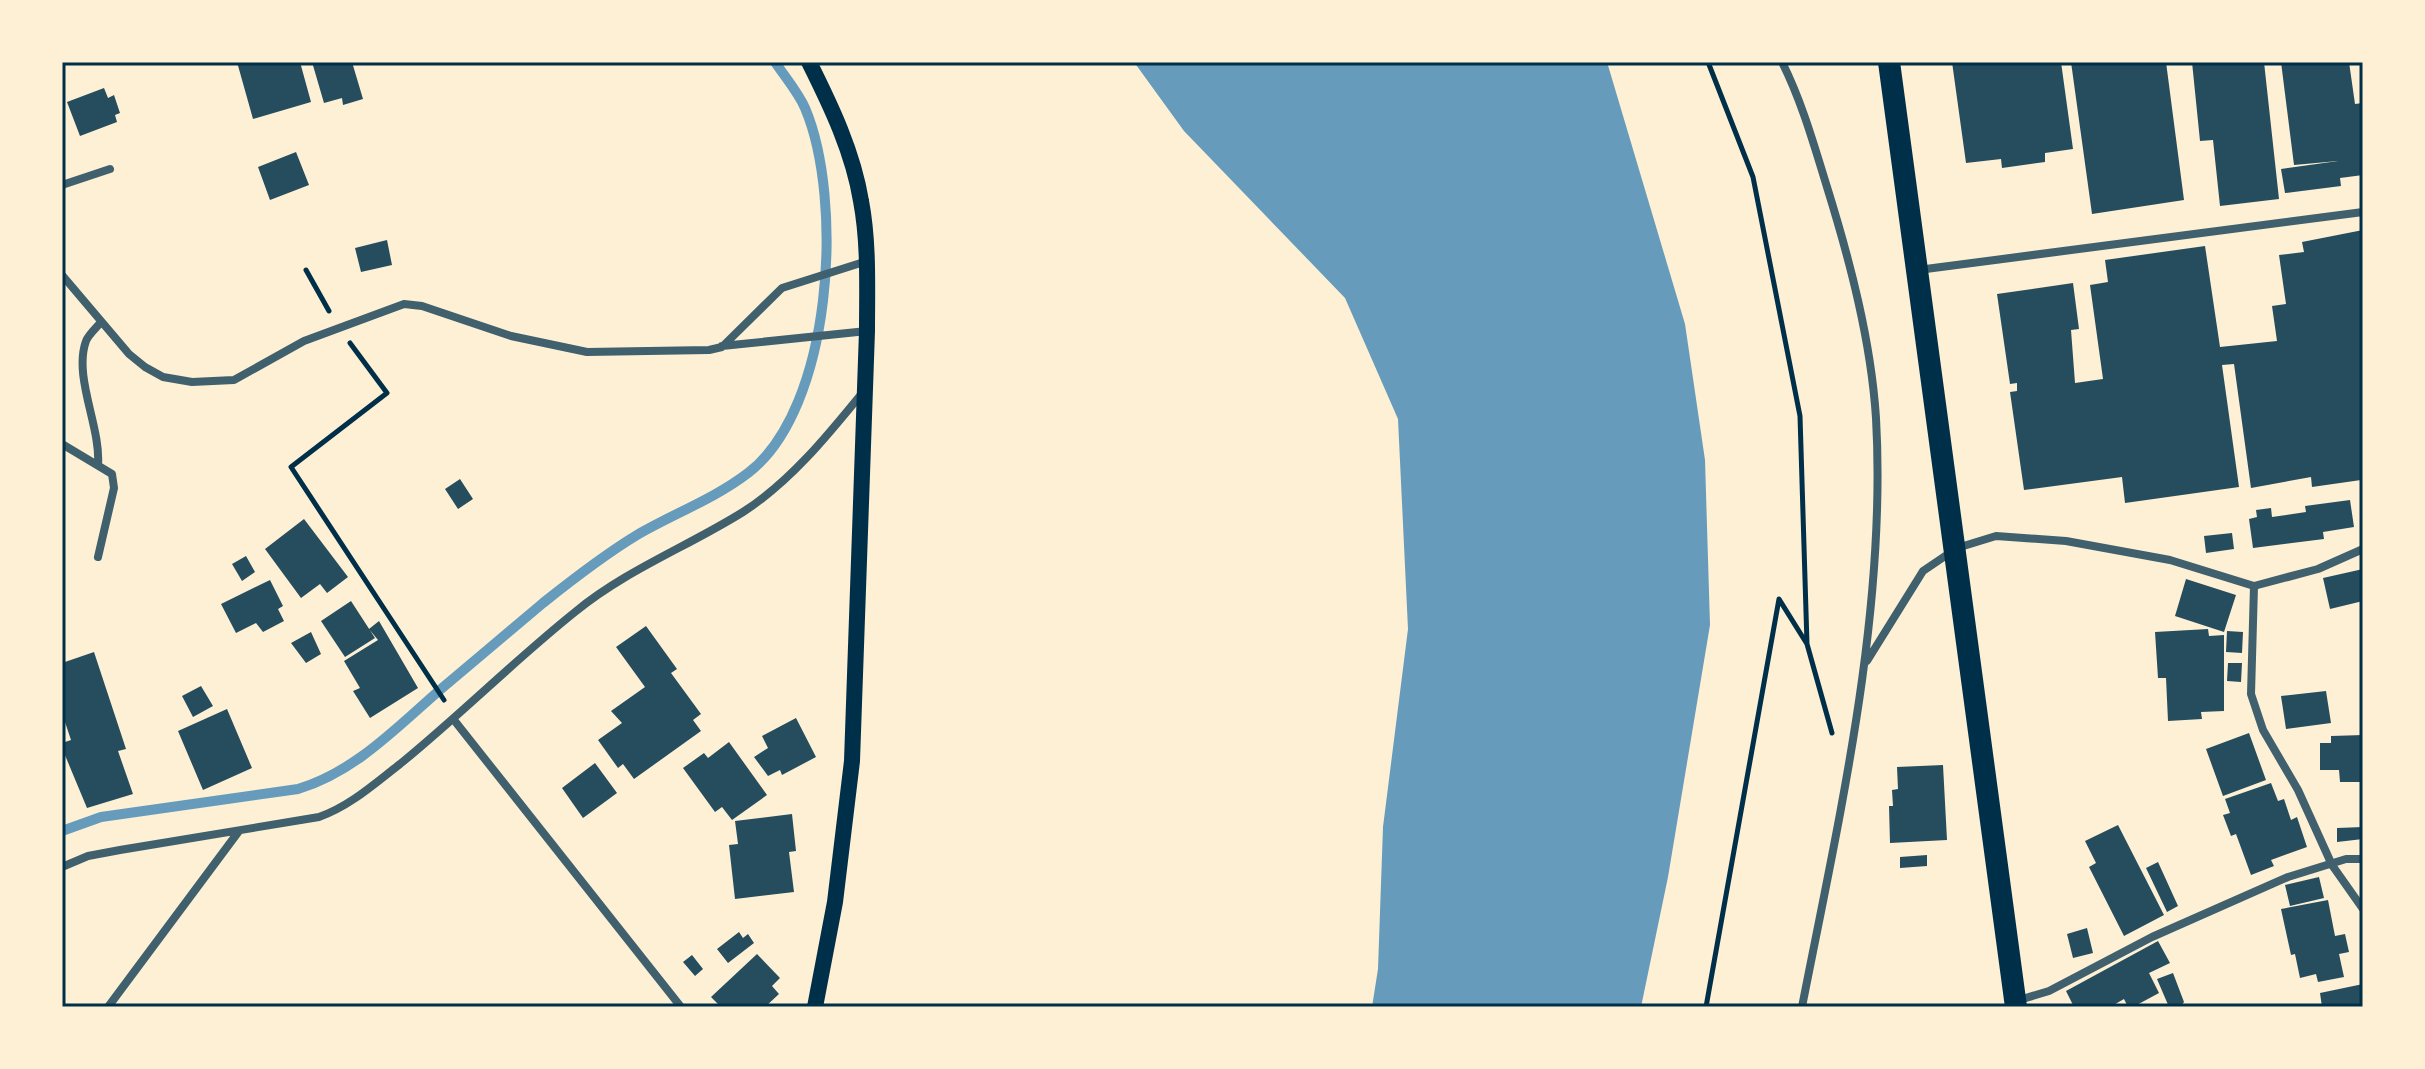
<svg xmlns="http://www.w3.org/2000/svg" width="2425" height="1069" font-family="'IBM Plex Sans',sans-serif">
<rect width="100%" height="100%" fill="#fdf0d5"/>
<path fill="#669bbc" d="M 1134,62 L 1607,62 L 1685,324 L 1705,460 L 1710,625 L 1668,877 L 1641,1007 L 1372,1007 L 1378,969 L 1383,827 L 1408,629 L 1398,419 L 1345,298 L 1184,131 Z"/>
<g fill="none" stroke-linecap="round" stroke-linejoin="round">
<path stroke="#669bbc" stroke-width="10" d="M 62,831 L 101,817 L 298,789 C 355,772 397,727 441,689 C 475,660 509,632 543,603 C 573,579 604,555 637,535 C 673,514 714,499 748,473 C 833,408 844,200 805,108 C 798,92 785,77 775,62"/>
</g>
<path fill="#264d5e" d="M 237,62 L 300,62 L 311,102 L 253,119 Z
M 312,62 L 352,62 L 363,99 L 343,105 L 342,98 L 324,103 Z
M 1952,62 L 2061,62 L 2073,149 L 2045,153 L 2045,162 L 2002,168 L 2001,159 L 1966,163 Z
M 2071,62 L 2166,62 L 2184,200 L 2092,214 Z
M 2192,62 L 2264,62 L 2279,199 L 2220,206 L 2213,140 L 2200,141 Z
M 2281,62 L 2349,62 L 2355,104 L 2363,103 L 2363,175 L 2340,178 L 2341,186 L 2285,193 L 2281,169 L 2338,161 L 2294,165 Z
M 104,88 L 108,98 L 114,95 L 120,113 L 115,115 L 117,122 L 80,136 L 67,102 Z
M 296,152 L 309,185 L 270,200 L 258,167 Z
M 2363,230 L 2361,480 L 2312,487 L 2311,477 L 2251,488 L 2234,364 L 2222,365 L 2239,487 L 2125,503 L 2122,477 L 2024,490 L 2010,392 L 2017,391 L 2017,383 L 2010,384 L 1997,294 L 2073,283 L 2079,329 L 2071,330 L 2075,383 L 2103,379 L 2090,285 L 2108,282 L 2105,260 L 2205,246 L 2220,347 L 2277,341 L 2272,306 L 2286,304 L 2279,255 L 2304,252 L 2302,242 Z
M 387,240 L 392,265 L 361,272 L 355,248 Z
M 460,479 L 473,499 L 458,509 L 445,489 Z
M 2350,500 L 2354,527 L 2323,532 L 2324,539 L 2253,548 L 2249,519 L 2257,517 L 2256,510 L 2271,508 L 2272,517 L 2306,512 L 2305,506 Z
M 304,519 L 348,577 L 327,593 L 320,584 L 301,598 L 265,549 Z
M 2232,533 L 2234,549 L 2206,553 L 2204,536 Z
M 246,556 L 255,572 L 242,581 L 232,564 Z
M 2363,569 L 2363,601 L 2330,609 L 2323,578 Z
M 2186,579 L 2236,595 L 2224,632 L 2175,616 Z
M 270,580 L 283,606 L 278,609 L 284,621 L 263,632 L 256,623 L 236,633 L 221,604 Z
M 351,601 L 375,638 L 345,657 L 321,621 Z
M 379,621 L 418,688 L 370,718 L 353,691 L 360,688 L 344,661 L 378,640 L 369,629 Z
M 646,626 L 677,669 L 671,673 L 701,714 L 693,720 L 701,731 L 634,779 L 623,764 L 618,768 L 598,740 L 622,723 L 611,711 L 645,687 L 616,647 Z
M 2208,629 L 2209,636 L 2224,635 L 2224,711 L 2201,712 L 2202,719 L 2168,721 L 2166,678 L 2158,678 L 2155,632 Z
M 2227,631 L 2243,632 L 2242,653 L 2226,652 Z
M 311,632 L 321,654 L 306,663 L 291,643 Z
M 94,652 L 126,749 L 118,751 L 133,794 L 87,808 L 62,748 L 62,743 L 71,740 L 62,713 L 62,663 Z
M 2228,663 L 2242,663 L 2241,682 L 2227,681 Z
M 201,686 L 213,706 L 193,717 L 182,696 Z
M 2326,691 L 2331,723 L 2286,729 L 2281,696 Z
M 227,709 L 252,768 L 203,790 L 178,731 Z
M 796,718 L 816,757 L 782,775 L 780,770 L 768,776 L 754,757 L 768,748 L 762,736 Z
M 2249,733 L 2266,780 L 2223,796 L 2206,749 Z
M 2363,735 L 2363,782 L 2340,782 L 2339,770 L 2320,770 L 2320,743 L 2331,743 L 2331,736 Z
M 729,742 L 767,795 L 732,820 L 722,807 L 715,812 L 683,768 L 704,753 L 708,758 Z
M 595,763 L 617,793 L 583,818 L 562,788 Z
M 1943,765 L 1947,840 L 1890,843 L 1889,806 L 1893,806 L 1892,790 L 1898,789 L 1897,767 Z
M 2271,783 L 2278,801 L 2284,799 L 2291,820 L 2297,817 L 2307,847 L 2271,860 L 2274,866 L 2251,875 L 2236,834 L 2231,836 L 2223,815 L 2230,813 L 2225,799 Z
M 792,814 L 796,851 L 789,852 L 794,892 L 735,899 L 729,845 L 738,844 L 735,821 Z
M 2118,825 L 2164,915 L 2124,936 L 2089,867 L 2096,863 L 2085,841 Z
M 2363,827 L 2363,839 L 2337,842 L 2337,828 Z
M 1927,855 L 1927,866 L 1900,868 L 1900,857 Z
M 2158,862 L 2178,906 L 2167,912 L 2146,868 Z
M 2319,877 L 2324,898 L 2290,906 L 2285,885 Z
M 2328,900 L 2335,936 L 2345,934 L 2349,952 L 2339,954 L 2344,977 L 2318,982 L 2316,974 L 2300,978 L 2295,954 L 2291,955 L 2281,909 Z
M 2087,928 L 2093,953 L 2073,958 L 2067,934 Z
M 739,932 L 743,938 L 748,934 L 754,943 L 728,963 L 717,949 Z
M 2158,941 L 2170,963 L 2149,973 L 2159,993 L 2133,1007 L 2128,1007 L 2124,999 L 2110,1007 L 2074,1007 L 2066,991 Z
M 757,954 L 780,978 L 772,986 L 779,994 L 765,1007 L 721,1007 L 711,997 Z
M 692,955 L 703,969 L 695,976 L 683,962 Z
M 2173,973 L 2184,1002 L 2180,1007 L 2169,1007 L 2157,979 Z
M 2363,984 L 2363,1007 L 2322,1007 L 2320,993 Z"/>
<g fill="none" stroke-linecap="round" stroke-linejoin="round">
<path stroke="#003049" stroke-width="5" d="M 306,270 L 329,311
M 350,343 L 387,393 L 291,467 L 444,700
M 1807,644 L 1832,733
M 1706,1007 L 1779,599 L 1807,644 L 1800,416 L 1753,177 L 1708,62"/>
<path stroke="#3f606c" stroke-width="8" d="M 1782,62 C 1802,102 1814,145 1827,187 C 1850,261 1871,341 1876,418 C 1887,612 1839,818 1802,1007
M 62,185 L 110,169
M 1918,270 L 2363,212
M 62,275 L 129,354 L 145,367 L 163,377 L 192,382 L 234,380 L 304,341 L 404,304 L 422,306 L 511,336 L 587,352 L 709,350 L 722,347 L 782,288 L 867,261
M 722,346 L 867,331
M 62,444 L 112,474 L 114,488 L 98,557
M 98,465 C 101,427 73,377 86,341 C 88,335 97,327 101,322
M 2254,586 L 2251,694 L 2263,730 L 2298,790 L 2332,865 L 2363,909
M 1867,661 L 1923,571 L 1957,548 L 1996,536 L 2066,541 L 2170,560 L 2254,586 L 2318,569 L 2363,549
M 454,720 L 681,1007
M 62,867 L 88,856 L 120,850 L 319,817 C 350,806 374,784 400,764 C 460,715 515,660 575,612 C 626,570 687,547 743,512 C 790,482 828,435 863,392
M 2016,1001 L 2049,991 L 2152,937 L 2288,877 L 2346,859 L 2363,859
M 108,1007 L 239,831"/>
<path stroke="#003049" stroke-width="16" d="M 809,62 C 831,106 853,152 861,201 C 869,243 867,288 867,331 L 852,761 L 835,902 L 815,1007"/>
<path stroke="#003049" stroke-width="22" d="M 1889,62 L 2016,1007"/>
</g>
<rect width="2425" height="1069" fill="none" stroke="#fdf0d5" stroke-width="128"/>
<rect x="64" y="64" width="2297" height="941" fill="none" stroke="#003049" stroke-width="3"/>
</svg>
